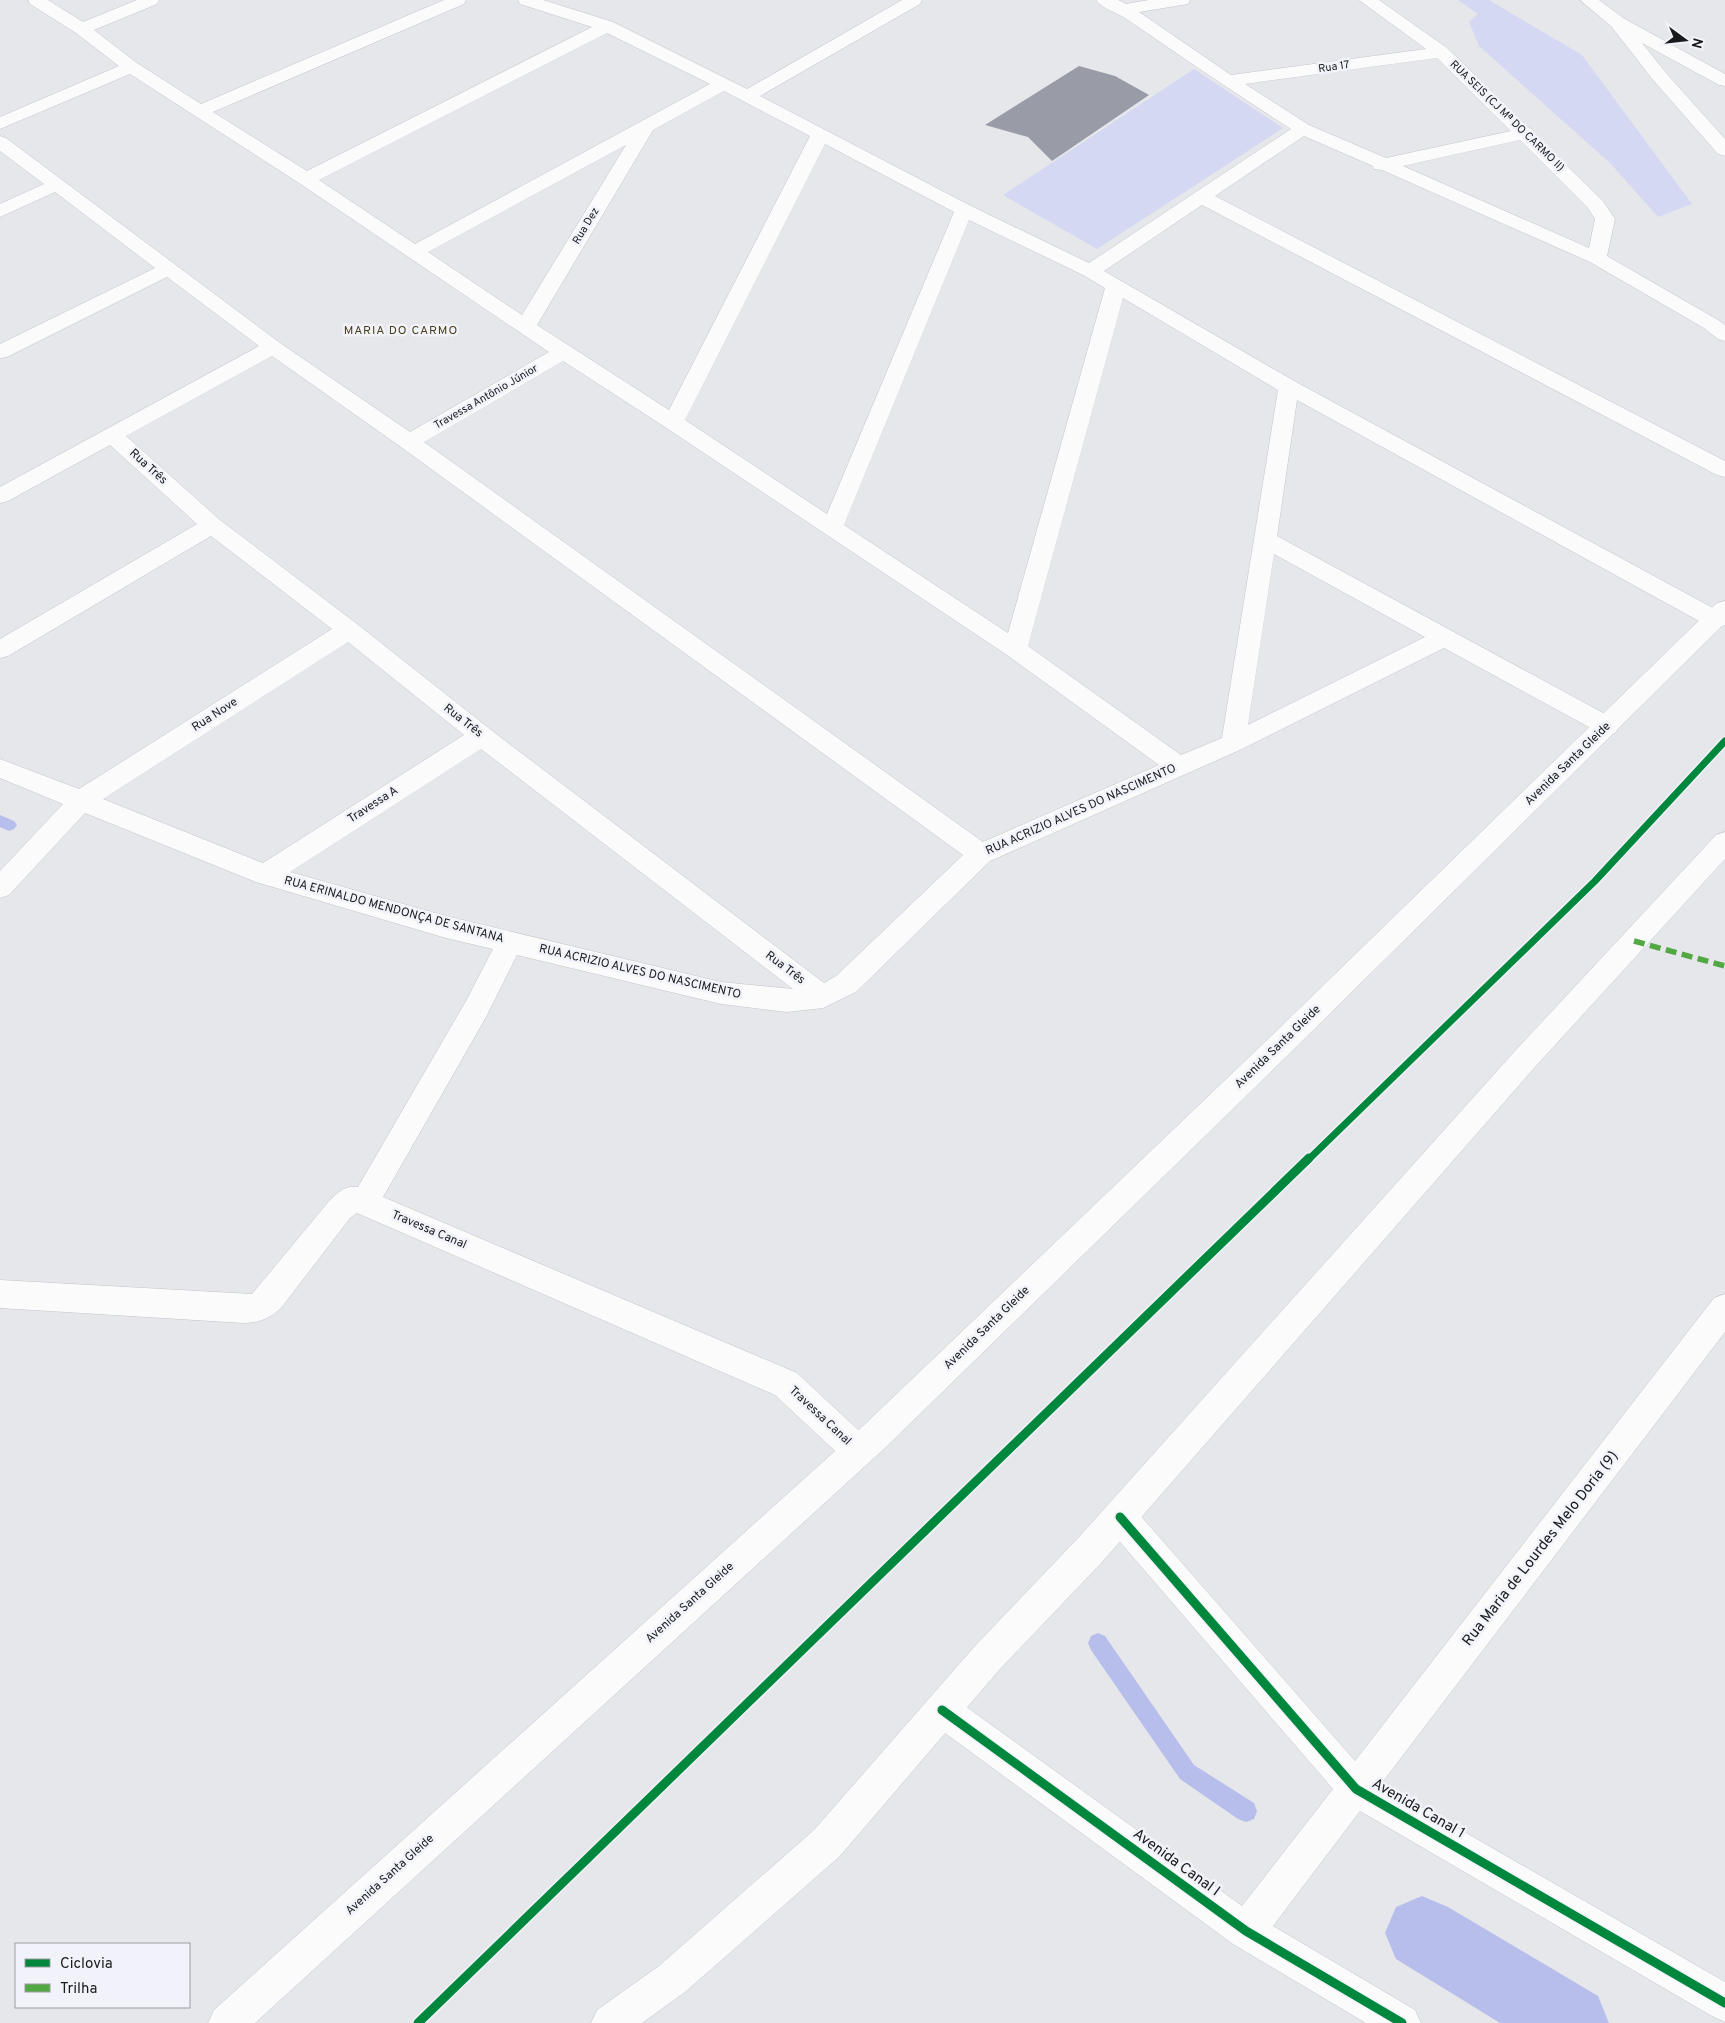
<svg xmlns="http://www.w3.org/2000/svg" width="1725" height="2023" font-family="Overpass,sans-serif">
<rect width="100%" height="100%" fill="#e6e7eb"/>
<path fill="#d4d8f2" d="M 1458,0 L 1489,0 L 1582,55 L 1692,204 L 1658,217 L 1610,163 L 1479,46 L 1469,22 L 1478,14 Z
M 1194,69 L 1283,128 L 1097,249 L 1003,195 Z"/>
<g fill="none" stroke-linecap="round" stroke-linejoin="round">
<path fill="#b8beec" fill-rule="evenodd" d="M 0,815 L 14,821 L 17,825 L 14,829 L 9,831 L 0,827 Z
M 1098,1633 L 1105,1636 L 1194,1765 L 1254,1803 L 1257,1811 L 1254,1819 L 1246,1822 L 1238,1819 L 1180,1779 L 1091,1650 L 1088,1643 L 1091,1636 Z"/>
<path fill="#b8beec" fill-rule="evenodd" d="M 1422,1896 L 1448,1907 L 1598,1996 L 1609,2023 L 1500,2023 L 1396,1959 L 1385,1933 L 1396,1907 Z"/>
</g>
<path fill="#999ba7" d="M 1079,66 L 1115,76 L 1149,95 L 1052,161 L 1028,137 L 985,125 Z"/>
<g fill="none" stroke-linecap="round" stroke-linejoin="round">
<g stroke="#c4c5c8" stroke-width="1">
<path id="minor" d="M 28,0 L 48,0 L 83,22 L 137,0 L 159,0 L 157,4 L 94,30 L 137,63 L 201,104 L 444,0 L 466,0 L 464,4 L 213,112 L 307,171 L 592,27 L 520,4 L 518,0 L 543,0 L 613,22 L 747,89 L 902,0 L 922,0 L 920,4 L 760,96 L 971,206 L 1089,263 L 1291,129 C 1236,94 1182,57 1128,20 C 1119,13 1102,9 1096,0 L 1118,0 L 1126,4 L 1149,0 L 1190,0 L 1188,4 L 1182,5 L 1139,12 L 1231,75 L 1426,49 L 1359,0 L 1379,0 L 1447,48 L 1529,128 L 1532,129 L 1534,134 L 1602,200 L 1615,219 L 1607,256 L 1718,320 L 1725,325 L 1725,341 L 1718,339 L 1704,328 L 1590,262 L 1382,170 L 1374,169 L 1373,166 L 1304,136 L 1215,196 L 1725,461 L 1725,477 L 1717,475 L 1202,205 L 1104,271 L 1296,382 L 1724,614 L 1725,625 L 1716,628 L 1708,626 L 1297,400 L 1277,536 L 1616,720 L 1619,726 L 1616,732 L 1607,735 L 1598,732 L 1444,648 L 1242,749 L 990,861 L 856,992 L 823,1008 L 787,1012 L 721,1004 L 517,955 L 486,1017 L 383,1197 L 797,1373 L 869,1440 L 874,1451 L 869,1462 L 858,1467 L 847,1462 L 775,1395 L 357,1213 L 350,1218 L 281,1308 C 269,1319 260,1322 244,1323 L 0,1308 L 0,1280 L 252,1294 L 330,1200 C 338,1192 346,1185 358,1187 L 466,1001 L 493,949 L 446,938 L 256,882 L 85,813 L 9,895 L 0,898 L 0,871 L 63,804 L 0,778 L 0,759 L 79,789 L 332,629 L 211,536 L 8,656 L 0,658 L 0,639 L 197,524 L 110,445 L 8,501 L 0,503 L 0,487 L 259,346 L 167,277 L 7,357 L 0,358 L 0,344 L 155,268 L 55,192 L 0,217 L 0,204 L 44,184 L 0,151 L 0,136 L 6,138 L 280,343 L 410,432 L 549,352 L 299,183 L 130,74 L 0,129 L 0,117 L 119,66 L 76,33 L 30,4 ZM 607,33 L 710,84 L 415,244 L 319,180 ZM 1437,58 L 1511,131 L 1386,158 L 1309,125 L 1245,84 ZM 724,91 L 810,136 L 669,410 L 537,325 L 653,130 ZM 1520,140 L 1588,208 L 1595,219 L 1589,248 L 1403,166 ZM 825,144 L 954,212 L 827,514 L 685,420 ZM 626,145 L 522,315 L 428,252 ZM 969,220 L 1083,275 L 1105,288 L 1008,633 L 844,525 ZM 1123,298 L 1278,390 L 1222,738 L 1181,755 L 1028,646 ZM 272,356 L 401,447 L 963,855 L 836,976 L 824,983 L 491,730 L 357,624 L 220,520 L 126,436 ZM 563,361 L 665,427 L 1007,655 L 1159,765 L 983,842 L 424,442 ZM 1274,554 L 1425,637 L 1248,725 ZM 348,642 L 464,735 L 263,863 L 103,799 ZM 481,749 L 793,989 L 721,982 L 446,916 L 290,872 Z
M 1580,0 L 1599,0 L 1623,18 L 1725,74 L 1725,86 L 1719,85 L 1642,43 L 1666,73 L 1725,139 L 1725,156 L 1718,154 L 1654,81 L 1611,26 Z
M 1725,1294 L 1725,1332 L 1381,1784 L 1725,1982 L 1725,2022 L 1712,2016 L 1360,1811 L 1273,1926 L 1415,2010 L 1421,2023 L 1366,2023 L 1233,1944 L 930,1722 L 925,1710 L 930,1698 L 942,1693 L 954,1698 L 1242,1906 L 1333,1789 L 1108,1528 L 1104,1517 L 1108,1506 L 1120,1501 L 1132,1506 L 1355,1761 L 1714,1298 Z"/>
</g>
<g stroke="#c4c5c8" stroke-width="1">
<path id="primary" d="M 1725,601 L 1725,623 L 1285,1058 L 886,1447 L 255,2023 L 208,2023 L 214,2010 L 864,1425 L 1265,1042 L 1717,603 Z
M 1725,832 L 1725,859 L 1535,1067 L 1103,1561 L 999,1670 L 840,1856 L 685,1992 L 642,2023 L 591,2023 L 597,2010 L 659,1966 L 814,1830 L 975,1646 L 1079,1537 L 1515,1051 L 1716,835 Z"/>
</g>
<use href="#minor" fill="#fbfbfc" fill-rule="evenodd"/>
<use href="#primary" fill="#fbfbfc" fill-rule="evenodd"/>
<path stroke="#52a943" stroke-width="5.5" stroke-dasharray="11 5.5" stroke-linecap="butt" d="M 1634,941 L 1725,966"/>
<g stroke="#f2f3fa" stroke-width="10">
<path id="cycleway-far1" d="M 1308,1160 L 1595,881 L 1725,741"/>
</g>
<g stroke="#f2f3fa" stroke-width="12">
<path id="cycleway" d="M 1120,1517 L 1356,1789 L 1725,2003
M 942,1710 L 1246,1931 L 1402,2023
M 418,2023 L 1309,1158"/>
</g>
<use href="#cycleway-far1" stroke="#00873e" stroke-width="7"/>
<use href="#cycleway" stroke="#00873e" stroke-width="9"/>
</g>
<g text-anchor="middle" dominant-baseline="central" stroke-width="5" stroke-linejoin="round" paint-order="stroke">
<g font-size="11" fill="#191a1c" stroke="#f2f3fa">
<text transform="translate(1334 67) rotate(-8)">Rua 17</text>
<text transform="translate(1507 116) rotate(44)">RUA SEIS (CJ Mª DO CARMO II)</text>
<text transform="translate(586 226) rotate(-59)">Rua Dez</text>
<text transform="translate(486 397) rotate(-30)">Travessa Antônio Júnior</text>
</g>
<g font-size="12" letter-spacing="1" fill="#483f16" stroke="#f2f3fa">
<text x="401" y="331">MARIA DO CARMO</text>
</g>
<g font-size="12" fill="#191a1c" stroke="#f2f3fa">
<text transform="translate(148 467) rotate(42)">Rua Três</text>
<text transform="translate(215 715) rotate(-33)">Rua Nove</text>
<text transform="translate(463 721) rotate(38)">Rua Três</text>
<text transform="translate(1568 764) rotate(-44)">Avenida Santa Gleide</text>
<text transform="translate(373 805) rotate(-33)">Travessa A</text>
<text transform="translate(1081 810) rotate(-24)">RUA ACRIZIO ALVES DO NASCIMENTO</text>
<text transform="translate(394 910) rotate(15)">RUA ERINALDO MENDONÇA DE SANTANA</text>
<text transform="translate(785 968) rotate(37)">Rua Três</text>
<text transform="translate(640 972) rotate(13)">RUA ACRIZIO ALVES DO NASCIMENTO</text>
<text transform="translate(1278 1047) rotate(-44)">Avenida Santa Gleide</text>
<text transform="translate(429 1230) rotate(23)">Travessa Canal</text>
<text transform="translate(987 1328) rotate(-44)">Avenida Santa Gleide</text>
<text transform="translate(820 1416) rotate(43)">Travessa Canal</text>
<text transform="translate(690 1603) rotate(-42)">Avenida Santa Gleide</text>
<text transform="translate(390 1875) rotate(-42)">Avenida Santa Gleide</text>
</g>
<g font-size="15" fill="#191a1c" stroke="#f2f3fa">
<text transform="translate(1541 1549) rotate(-52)">Rua Maria de Lourdes Melo Doria (9)</text>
<text transform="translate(1418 1809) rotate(30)">Avenida Canal 1</text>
<text transform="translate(1176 1863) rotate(36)">Avenida Canal I</text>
</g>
</g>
<rect x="15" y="1943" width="175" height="65" fill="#f2f3fa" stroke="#9b9ca1"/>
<rect x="25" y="1959" width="25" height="8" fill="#00873e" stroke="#9b9ca1"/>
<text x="60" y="1968" font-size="15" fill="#191a1c">Ciclovia</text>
<rect x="25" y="1984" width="25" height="8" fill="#52a943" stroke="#9b9ca1"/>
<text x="60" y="1993" font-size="15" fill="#191a1c">Trilha</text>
<g transform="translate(1685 40) rotate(105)" stroke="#f2f3fa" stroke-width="4" paint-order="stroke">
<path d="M0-4L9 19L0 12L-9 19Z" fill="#191a1c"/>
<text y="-8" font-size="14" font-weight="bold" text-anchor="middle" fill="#191a1c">N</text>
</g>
</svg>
